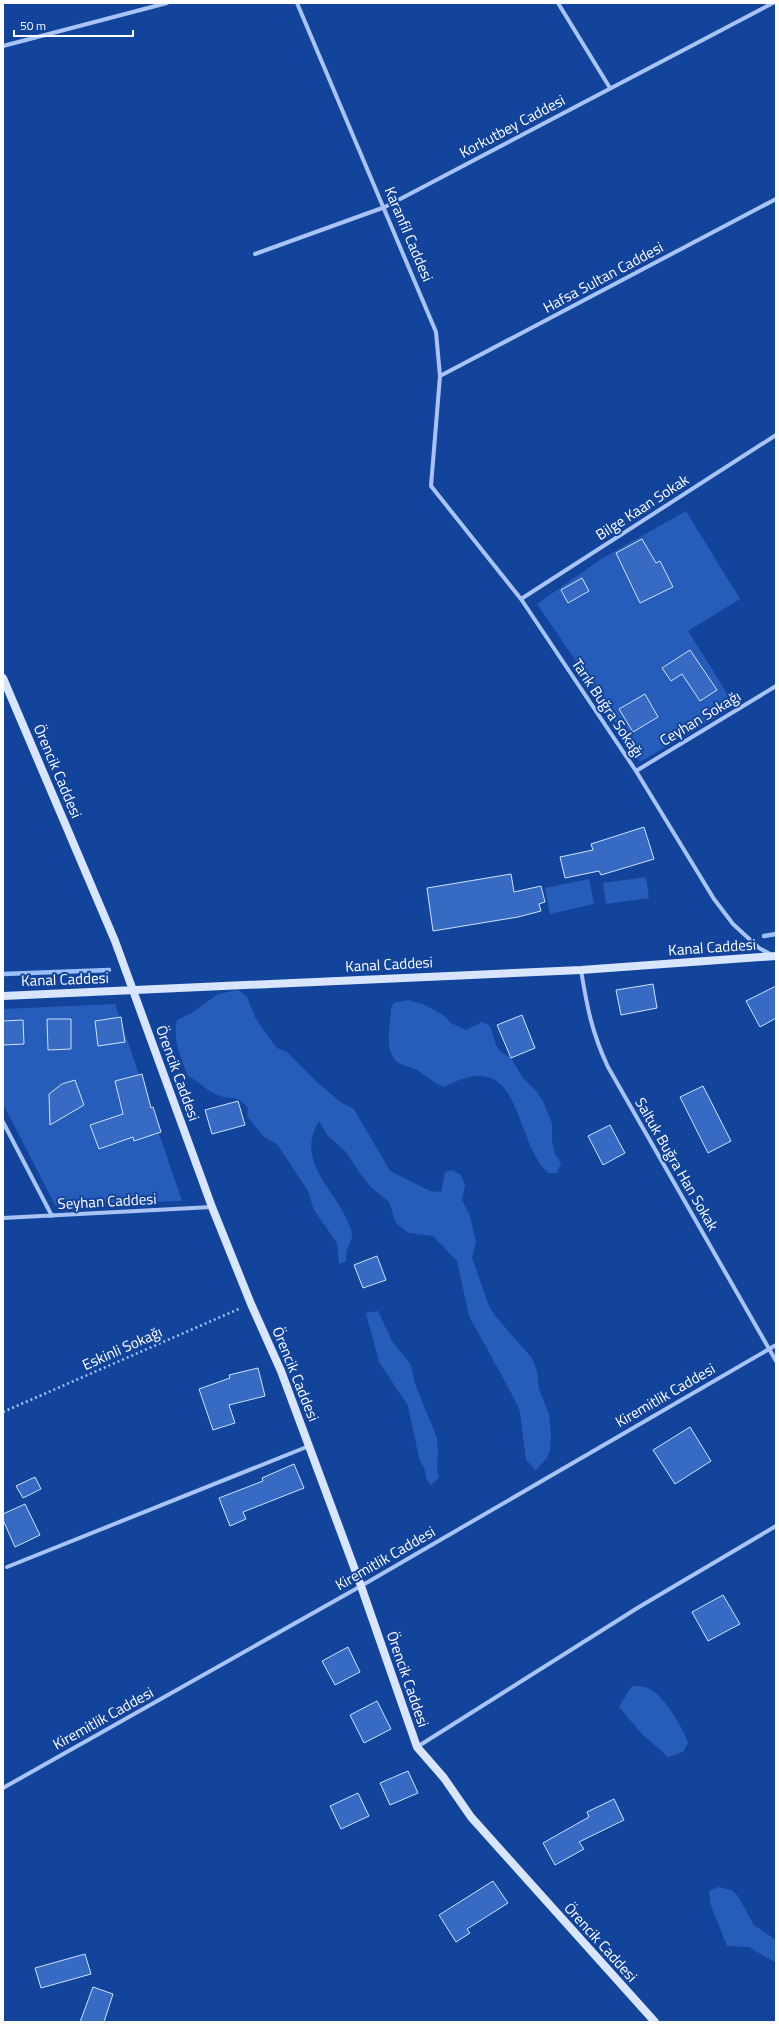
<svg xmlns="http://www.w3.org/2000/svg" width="779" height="2025" font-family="'Titillium Web',sans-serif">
<rect width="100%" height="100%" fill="#13449c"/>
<path fill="#265cba" d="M 686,511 L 740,599 L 688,631 L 735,706 L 640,762 L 595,689 L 537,604 L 601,559 Z
M 646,877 L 649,898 L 606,904 L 603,883 Z
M 589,879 L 594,904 L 550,914 L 545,888 Z
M 238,990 L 247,997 L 255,1017 L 269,1038 L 277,1048 L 287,1052 L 320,1085 L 342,1103 L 354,1109 L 390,1171 L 430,1191 L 441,1192 L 445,1172 L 452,1170 L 461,1175 L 465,1185 L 462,1200 L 470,1216 L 476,1242 L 472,1258 L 489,1306 L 496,1317 L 532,1358 L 537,1371 L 539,1389 L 549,1414 L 551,1433 L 550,1450 L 547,1458 L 536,1470 L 526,1460 L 520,1412 L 515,1400 L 469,1316 L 457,1261 L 433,1236 L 408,1233 L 396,1223 L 389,1202 L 371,1187 L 361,1175 L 346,1152 L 327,1135 L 319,1121 C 293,1164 340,1192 351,1230 C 354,1238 349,1243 347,1250 C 346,1254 346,1259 346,1262 L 339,1264 L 337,1243 L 314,1210 L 308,1191 L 277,1144 L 264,1137 L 247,1116 L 248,1108 C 238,1095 234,1100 220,1096 C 207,1092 199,1081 188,1076 C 181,1058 172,1039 177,1020 L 192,1013 L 218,994 Z
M 408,1000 L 423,1004 L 443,1015 L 451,1023 L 466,1030 L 482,1022 L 490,1026 L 496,1045 L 501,1052 L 511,1058 L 523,1078 L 536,1091 L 543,1101 L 552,1124 L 552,1141 L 555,1154 L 561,1163 L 557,1173 L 548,1173 C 510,1135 524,1045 444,1087 C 433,1083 427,1076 417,1070 C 411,1066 404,1067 397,1062 C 383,1049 391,1025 391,1008 L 394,1003 Z
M 115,1004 L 182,1201 L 55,1205 L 3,1104 L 3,1009 Z
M 378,1311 L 392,1341 L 411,1365 L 415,1384 L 437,1438 L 438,1454 L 437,1467 L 439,1478 L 431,1485 L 427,1480 L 425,1470 L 419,1458 L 408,1406 L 379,1362 L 366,1313 Z
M 632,1686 C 639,1686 644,1686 650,1689 C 663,1695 684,1729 688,1743 L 683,1752 L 668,1757 L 643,1735 L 619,1707 Z
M 718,1887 L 731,1890 L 738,1896 L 754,1925 L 776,1940 L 776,1963 L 749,1947 L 727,1946 L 710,1903 L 709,1891 Z"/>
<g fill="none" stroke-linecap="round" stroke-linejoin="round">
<path stroke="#9bbef6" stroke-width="4.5" d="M 764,936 L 776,934
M 3,974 L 109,970"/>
</g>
<path fill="#376ac2" stroke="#d1e1fd" d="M 642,539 L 656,563 L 660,561 L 673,587 L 640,603 L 616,553 Z
M 582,578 L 589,591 L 568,603 L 561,590 Z
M 690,650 L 717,690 L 700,701 L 682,674 L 671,681 L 662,668 Z
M 645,694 L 658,717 L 633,732 L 619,709 Z
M 644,827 L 654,859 L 601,875 L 599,871 L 565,878 L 560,857 L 593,850 L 591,844 Z
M 511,874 L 514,892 L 541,886 L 545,902 L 539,904 L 541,911 L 518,917 L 433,931 L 427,888 Z
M 653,984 L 657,1008 L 621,1015 L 616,990 Z
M 776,986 L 776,1018 L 760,1027 L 746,1001 Z
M 522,1015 L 535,1048 L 511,1058 L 497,1025 Z
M 121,1017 L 125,1042 L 98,1046 L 95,1021 Z
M 47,1019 L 71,1019 L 71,1049 L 48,1050 Z
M 23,1020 L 24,1044 L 3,1045 L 3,1021 Z
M 142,1074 L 151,1108 L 153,1107 L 161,1132 L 134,1141 L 133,1137 L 99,1149 L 90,1125 L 123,1114 L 115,1081 Z
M 75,1080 L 84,1105 L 50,1125 L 49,1094 L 62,1084 Z
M 703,1086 L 731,1141 L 708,1153 L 680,1097 Z
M 238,1101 L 245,1125 L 212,1134 L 205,1110 Z
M 610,1125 L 625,1153 L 603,1165 L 588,1136 Z
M 377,1256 L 386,1280 L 363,1288 L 354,1265 Z
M 258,1368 L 265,1396 L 229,1405 L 235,1423 L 213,1430 L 199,1389 L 230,1378 L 229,1375 Z
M 690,1427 L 711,1461 L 675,1484 L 653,1450 Z
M 294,1464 L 304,1488 L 243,1512 L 246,1519 L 230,1526 L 219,1498 L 263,1481 L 262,1478 Z
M 35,1477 L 41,1489 L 23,1498 L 16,1486 Z
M 25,1504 L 40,1535 L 15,1547 L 3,1520 L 3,1514 Z
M 723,1595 L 740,1624 L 708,1641 L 692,1612 Z
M 348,1647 L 360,1672 L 335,1685 L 322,1661 Z
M 377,1701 L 391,1729 L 364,1743 L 350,1715 Z
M 408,1771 L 418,1793 L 390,1805 L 380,1783 Z
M 358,1793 L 369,1816 L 341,1829 L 330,1806 Z
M 614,1799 L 624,1820 L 579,1842 L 584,1849 L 555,1865 L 543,1843 L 589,1817 L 587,1812 Z
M 493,1881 L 508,1903 L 467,1929 L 470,1933 L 456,1942 L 439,1915 Z
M 85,1954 L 91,1974 L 41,1988 L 35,1968 Z
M 93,1987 L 113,1994 L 104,2022 L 80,2022 Z"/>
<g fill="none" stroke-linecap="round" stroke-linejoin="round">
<path stroke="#a9c4f4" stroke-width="2.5" stroke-dasharray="2 3" stroke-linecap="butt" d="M 3,1412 L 241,1308"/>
<path stroke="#a9c4f4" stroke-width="4" d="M 297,3 L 436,332 L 440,376 L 431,486 L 521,599 L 636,771 L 714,899 L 733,924 L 759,948 L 772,955
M 558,3 L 610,88
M 3,46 L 167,3
M 255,254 L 385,207 L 773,3
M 440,376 L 776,199
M 521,599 L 776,435
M 636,771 L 776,686
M 581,970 C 587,1007 592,1033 608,1067 L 776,1361
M 3,1122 L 52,1216
M 3,1218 L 212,1207
M 7,1567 L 309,1446
M 417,1747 L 639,1607 L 776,1526
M 3,1788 L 361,1586 L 776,1345"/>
<path stroke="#d8e5fd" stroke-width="8" d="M 3,678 L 115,941 L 212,1207 L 251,1304 L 281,1371 L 361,1586 L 417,1747 L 444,1778 L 471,1817 L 655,2022
M 3,996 L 581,970 L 776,956"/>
</g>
<g text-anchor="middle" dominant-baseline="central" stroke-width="4" stroke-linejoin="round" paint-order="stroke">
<g font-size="15" fill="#fff" stroke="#13449c">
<text transform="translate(512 126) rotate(-28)">Korkutbey Caddesi</text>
<text transform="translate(409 234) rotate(67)">Karanfil Caddesi</text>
<text transform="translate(603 277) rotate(-28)">Hafsa Sultan Caddesi</text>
<text transform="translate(642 507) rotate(-33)">Bilge Kaan Sokak</text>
<text transform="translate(608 708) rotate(56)">Tarık Buğra Sokağı</text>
<text transform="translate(700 718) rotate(-31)">Ceyhan Sokağı</text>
<text transform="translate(58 771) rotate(67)">Örencik Caddesi</text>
<text transform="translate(712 947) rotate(-4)">Kanal Caddesi</text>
<text transform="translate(389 964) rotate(-3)">Kanal Caddesi</text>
<text transform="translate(65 979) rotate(-2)">Kanal Caddesi</text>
<text transform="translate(178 1073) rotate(70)">Örencik Caddesi</text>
<text transform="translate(677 1164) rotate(60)">Saltuk Buğra Han Sokak</text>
<text transform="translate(107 1201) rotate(-3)">Seyhan Caddesi</text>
<text transform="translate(122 1348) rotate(-24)">Eskinli Sokağı</text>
<text transform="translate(296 1374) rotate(68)">Örencik Caddesi</text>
<text transform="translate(665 1395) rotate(-30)">Kiremitlik Caddesi</text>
<text transform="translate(385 1558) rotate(-30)">Kiremitlik Caddesi</text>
<text transform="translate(408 1679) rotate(71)">Örencik Caddesi</text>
<text transform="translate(103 1718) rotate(-29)">Kiremitlik Caddesi</text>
<text transform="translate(601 1942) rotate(48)">Örencik Caddesi</text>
</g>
</g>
<rect width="779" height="2025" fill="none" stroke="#ffffff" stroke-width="8"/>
<path d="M14 30v6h119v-6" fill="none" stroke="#ffffff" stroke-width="2"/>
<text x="20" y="30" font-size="12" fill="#ffffff" stroke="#13449c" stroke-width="3" paint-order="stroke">50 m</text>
</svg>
